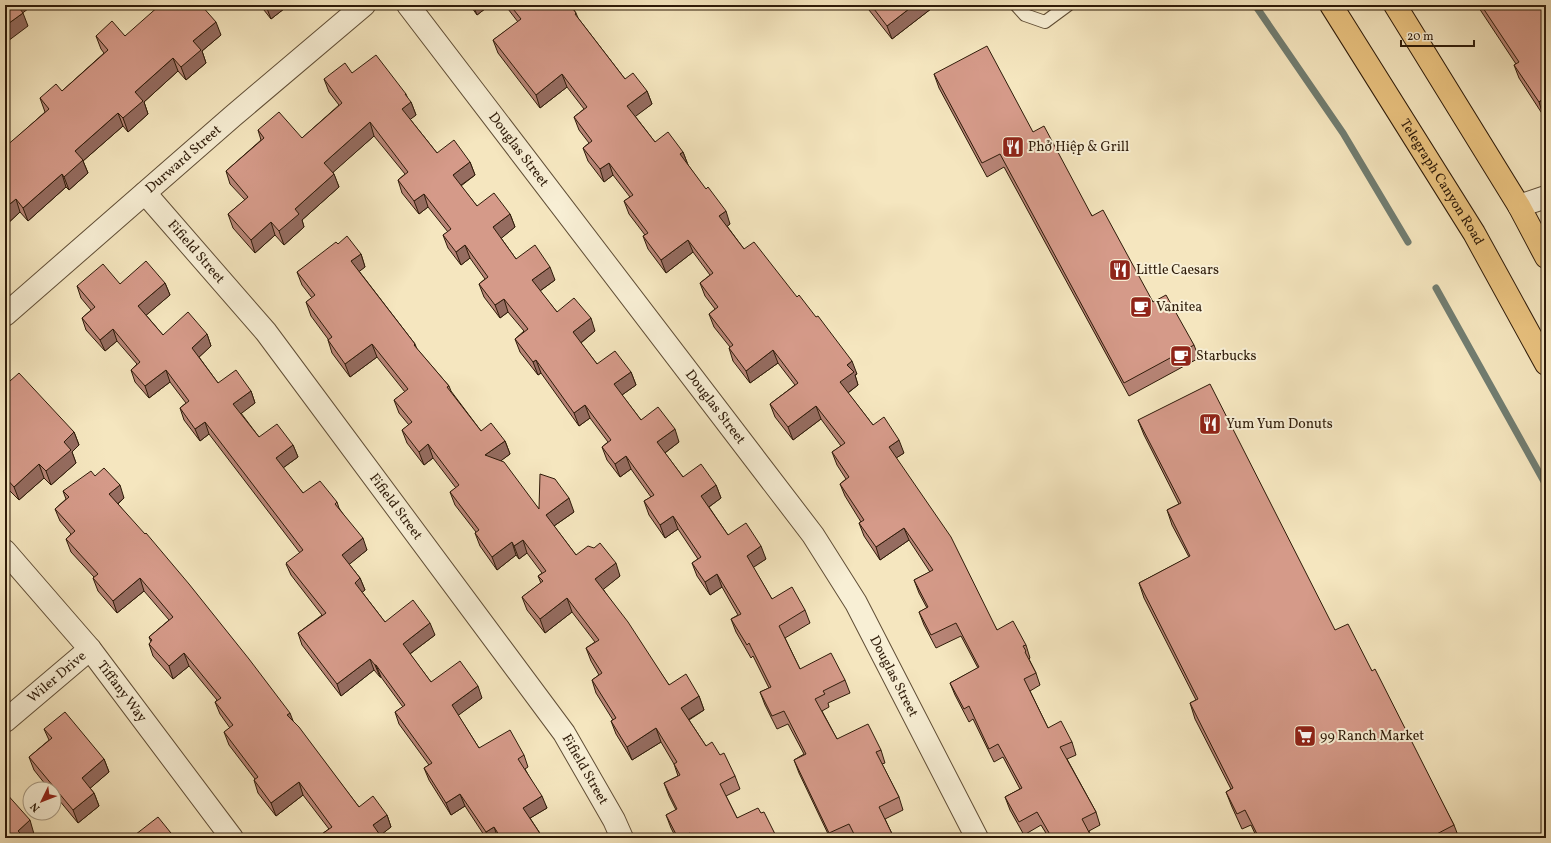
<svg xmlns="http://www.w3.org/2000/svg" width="1551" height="843" font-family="Vollkorn,serif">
<rect width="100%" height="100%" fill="#f5e6bf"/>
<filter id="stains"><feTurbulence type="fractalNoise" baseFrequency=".005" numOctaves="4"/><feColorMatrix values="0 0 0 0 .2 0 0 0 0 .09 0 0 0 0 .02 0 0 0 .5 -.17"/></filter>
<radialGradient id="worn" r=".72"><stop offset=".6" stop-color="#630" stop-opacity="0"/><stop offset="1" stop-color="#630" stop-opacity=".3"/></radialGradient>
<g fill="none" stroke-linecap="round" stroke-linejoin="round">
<path stroke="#717d71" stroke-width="7" d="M 1255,5 L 1343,133 L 1408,242
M 1436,288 L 1546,485"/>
<g stroke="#604e36" stroke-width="14">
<path id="service" d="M 1016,5 L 1025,15 L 1045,22 L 1068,5"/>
</g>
<g stroke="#604e36" stroke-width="24">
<g id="minor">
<path id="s1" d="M 145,193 L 266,332 L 564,733 L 614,820 L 622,838"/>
<path d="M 1519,206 L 1546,197"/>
<path id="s2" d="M 5,315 L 233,116 L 364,5"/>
<path id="s3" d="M 5,551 L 90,649 L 232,838"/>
<path id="s4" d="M 5,721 L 90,649"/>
</g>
</g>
<g stroke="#604e36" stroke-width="24">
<g id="tertiary">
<path id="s5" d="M 408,5 L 813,535 L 856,603 L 977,838"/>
</g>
</g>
<g stroke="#2e1b09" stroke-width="24">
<g id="primary">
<path id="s6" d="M 1331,5 L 1474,233 L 1546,364"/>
<path d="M 1395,5 L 1519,206 L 1546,257"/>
</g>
</g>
<use href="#service" stroke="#f8efd5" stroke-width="12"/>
<use href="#minor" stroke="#f8efd5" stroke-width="22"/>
<use href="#tertiary" stroke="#f8efd5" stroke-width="22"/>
<use href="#primary" stroke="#eac380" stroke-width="22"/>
</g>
<path fill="#b78476" stroke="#2e1b09" d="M 260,5 L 289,5 L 271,19 Z
M 470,5 L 490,5 L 477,15 Z
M 505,5 L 570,5 L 576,13 L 578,18 L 625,79 L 647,91 L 652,104 L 635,116 L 655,142 L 683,152 L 688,165 L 730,224 L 727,226 L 744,249 L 857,374 L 855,375 L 858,385 L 848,393 L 873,425 L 904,453 L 896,458 L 997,630 L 1026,645 L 1030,658 L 1029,659 L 1036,673 L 1040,685 L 1030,691 L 1048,728 L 1072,742 L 1076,755 L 1067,759 L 1096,812 L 1100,825 L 1089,831 L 1092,838 L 1049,838 L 1041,825 L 1024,835 L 1010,810 L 1005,797 L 1020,789 L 1003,757 L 994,762 L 973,719 L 969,722 L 955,695 L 950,683 L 978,668 L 961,636 L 936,648 L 924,625 L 919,612 L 927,608 L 919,593 L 914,580 L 930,572 L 909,540 L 880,560 L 864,536 L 859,523 L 861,522 L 845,496 L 840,484 L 846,479 L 837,465 L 832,452 L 841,446 L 821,419 L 793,440 L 775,417 L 770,404 L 795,385 L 778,363 L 750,383 L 733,361 L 729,348 L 730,347 L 714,327 L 709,314 L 715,309 L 705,296 L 700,283 L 710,275 L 693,252 L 666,273 L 648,249 L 643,236 L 645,235 L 629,214 L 624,201 L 630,197 L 613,175 L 604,182 L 588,161 L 583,148 L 589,143 L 579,130 L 574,117 L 584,109 L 567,87 L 540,108 L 498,53 L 493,40 L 518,22 Z
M 865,5 L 936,5 L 892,39 Z
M 1477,5 L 1546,5 L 1546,113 L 1543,115 L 1519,78 L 1514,65 L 1516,64 Z
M 221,35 L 202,51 L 206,63 L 186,80 L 178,71 L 144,102 L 148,114 L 128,132 L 123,126 L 83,161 L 88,173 L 69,190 L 66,187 L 28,221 L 20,212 L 5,226 L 5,148 L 45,112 L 40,98 L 62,91 L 104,53 L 101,49 L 96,36 Z
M 352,73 L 406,94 L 408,99 L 411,102 L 416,115 L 410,119 L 437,153 L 470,162 L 475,175 L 461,186 L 477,206 L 510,214 L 515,227 L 501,238 L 516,259 L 555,280 L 540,291 L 557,312 L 595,331 L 581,343 L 597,364 L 631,372 L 636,385 L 622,395 L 641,420 L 679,442 L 665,453 L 683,477 L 716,485 L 721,498 L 709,507 L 728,535 L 766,559 L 753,567 L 772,599 L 805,610 L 810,623 L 785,638 L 800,669 L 845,680 L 850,693 L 828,703 L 829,707 L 822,711 L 837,739 L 881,750 L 885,763 L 882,764 L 899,797 L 903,810 L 885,819 L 894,838 L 854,838 L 854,837 L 851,838 L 830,838 L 799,773 L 794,760 L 804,754 L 788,724 L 777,729 L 765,705 L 760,692 L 769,688 L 753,656 L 751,658 L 736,632 L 731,619 L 738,615 L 722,587 L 710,595 L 697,576 L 692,563 L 698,559 L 678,529 L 665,538 L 649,515 L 644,501 L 651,497 L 631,469 L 620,477 L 607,460 L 602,447 L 608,442 L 590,418 L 579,426 L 541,373 L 538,375 L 520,352 L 515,339 L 524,331 L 508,312 L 500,318 L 484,297 L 479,284 L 485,279 L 470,258 L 461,265 L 448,248 L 443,235 L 448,232 L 428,207 L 419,214 L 402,193 L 398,180 L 405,174 L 374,136 L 333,172 L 339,187 L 302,220 L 304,227 L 284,245 L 275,235 L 255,253 L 233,228 L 228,214 L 245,200 L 230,184 L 226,171 L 261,140 L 258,130 L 302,138 L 339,105 L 329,92 L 324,79 Z
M 934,74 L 1033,132 L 1153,302 L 1194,345 L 1199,358 L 1129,396 L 1004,167 L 987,177 L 939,88 Z
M 338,244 L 361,254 L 365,267 L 359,271 L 415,344 L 417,349 L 449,386 L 451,391 L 481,431 L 505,441 L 510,454 L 500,461 L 539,509 L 574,512 L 554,526 L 576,555 L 620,576 L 603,589 L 669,685 L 699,696 L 704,710 L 689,720 L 706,746 L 720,755 L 735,776 L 740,789 L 726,796 L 737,818 L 761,813 L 777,838 L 676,838 L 671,828 L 666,815 L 676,810 L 669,796 L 664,783 L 678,776 L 674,764 L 661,742 L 632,760 L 616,734 L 611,721 L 613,720 L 596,693 L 592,680 L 599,675 L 591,661 L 586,648 L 595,642 L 572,612 L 545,633 L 527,610 L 522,597 L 541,583 L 538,576 L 542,573 L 527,553 L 519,559 L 516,555 L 497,570 L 480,546 L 475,533 L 476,532 L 455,505 L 450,492 L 456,488 L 433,458 L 424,465 L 407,443 L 402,430 L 409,425 L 399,413 L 394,400 L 405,392 L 377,357 L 350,377 L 332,353 L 328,340 L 328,339 L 311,316 L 306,302 L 312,298 L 302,285 L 297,272 Z
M 165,283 L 170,295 L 146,315 L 163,335 L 207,334 L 211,346 L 199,357 L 218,383 L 251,391 L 255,403 L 241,413 L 259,437 L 293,445 L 298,457 L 283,468 L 303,493 L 337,502 L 339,508 L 367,550 L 349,564 L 360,578 L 365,590 L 362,592 L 385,622 L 435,635 L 410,654 L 431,682 L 482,698 L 458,715 L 479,748 L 524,755 L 528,767 L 525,769 L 547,808 L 530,818 L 543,838 L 486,838 L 465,806 L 451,815 L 429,780 L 424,768 L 429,765 L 399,724 L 395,712 L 403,707 L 381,677 L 380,677 L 374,670 L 341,696 L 302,645 L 298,633 L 322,615 L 291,575 L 286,564 L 300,553 L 209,434 L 200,441 L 184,420 L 180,408 L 186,403 L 170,382 L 149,398 L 135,382 L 131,370 L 137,364 L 117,341 L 105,351 L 86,330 L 82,318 L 91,310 L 81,298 L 77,286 L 120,284 Z
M 5,375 L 10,381 L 74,432 L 79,445 L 72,452 L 76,463 L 51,485 L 44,478 L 19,500 L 5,486 Z
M 1138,420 L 1335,630 L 1372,671 L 1454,825 L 1459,838 L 1257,838 L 1251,825 L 1242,829 L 1232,807 L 1226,792 L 1231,789 L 1195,719 L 1190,703 L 1196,700 L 1144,598 L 1139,583 L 1189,557 L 1172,525 L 1167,510 L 1179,504 L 1144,435 Z
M 95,476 L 124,498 L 118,504 L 293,721 L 359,807 L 387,815 L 391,827 L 380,835 L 382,838 L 319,838 L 319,836 L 329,829 L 303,795 L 276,816 L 258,793 L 254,780 L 255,779 L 229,745 L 224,732 L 230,728 L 220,714 L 215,702 L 217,700 L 189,666 L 173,679 L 153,656 L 149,644 L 151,642 L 149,637 L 169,620 L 144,591 L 117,613 L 98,591 L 93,578 L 94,577 L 71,552 L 66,539 L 71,534 L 60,521 L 55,509 L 66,499 L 63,491 Z
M 44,729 L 104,759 L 109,772 L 90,788 L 94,793 L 99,806 L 78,823 L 54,794 L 54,789 L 49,789 L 34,770 L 29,757 L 49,740 Z"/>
<path fill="#956c60" stroke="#2e1b09" d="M 16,5 L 33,5 L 20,15 Z
M 267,5 L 289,5 L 271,19 L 266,6 Z
M 473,5 L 490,5 L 477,15 Z
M 914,5 L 936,5 L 892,39 L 887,26 Z
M 1043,5 L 1047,5 L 1044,8 Z
M 1471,5 L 1477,5 L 1472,8 Z
M 23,13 L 28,26 L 8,41 L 5,33 L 5,26 Z
M 216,22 L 221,35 L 202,51 L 206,63 L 186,80 L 181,67 L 193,41 Z
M 173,58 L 178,71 L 144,102 L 148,114 L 128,132 L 123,118 L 135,92 Z
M 562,74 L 567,87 L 540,108 L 536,95 Z
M 647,91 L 652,104 L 632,119 L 627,106 Z
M 1544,98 L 1546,105 L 1546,113 L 1543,115 L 1539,102 Z
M 411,102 L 416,115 L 407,122 L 402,109 Z
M 118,113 L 123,126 L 83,161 L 88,173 L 69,190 L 64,177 L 75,151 Z
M 370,122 L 374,136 L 329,176 L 324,163 Z
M 683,152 L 688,165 L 684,167 L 680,154 Z
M 470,162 L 475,175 L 457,188 L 453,175 Z
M 609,163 L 613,175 L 604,182 L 600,169 Z
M 62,174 L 66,187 L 28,221 L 23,208 Z
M 334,174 L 339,187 L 302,220 L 304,227 L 284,245 L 279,231 L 295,209 Z
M 424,194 L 428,207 L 419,214 L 414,201 Z
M 16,199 L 20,212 L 5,226 L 5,208 Z
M 726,211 L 730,224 L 724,229 L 719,216 Z
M 510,214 L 515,227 L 498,241 L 493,227 Z
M 271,222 L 275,235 L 255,253 L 251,240 Z
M 688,240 L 693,252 L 666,273 L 661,260 Z
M 465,245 L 470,258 L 461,265 L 456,252 Z
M 361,254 L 365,267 L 356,274 L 351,261 Z
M 550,267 L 555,280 L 537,293 L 532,280 Z
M 165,283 L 170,295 L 143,318 L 138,306 Z
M 504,299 L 508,312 L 500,318 L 495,305 Z
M 591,318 L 595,331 L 578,345 L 573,332 Z
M 113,329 L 117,341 L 105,351 L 100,340 Z
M 207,334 L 211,346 L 196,360 L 192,348 Z
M 372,344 L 377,357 L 350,377 L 345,364 Z
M 773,350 L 778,363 L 750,383 L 746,371 Z
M 536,360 L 541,373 L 538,375 L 533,362 Z
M 852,361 L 857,374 L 855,375 L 858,385 L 845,395 L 840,382 L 847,365 Z
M 166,370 L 170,382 L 149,398 L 145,386 Z
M 631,372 L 636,385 L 619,397 L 614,384 Z
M 251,391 L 255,403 L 238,416 L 233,404 Z
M 585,405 L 590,418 L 579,426 L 574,413 Z
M 816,406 L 821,419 L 793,440 L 788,427 Z
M 205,422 L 209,434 L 200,441 L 195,429 Z
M 675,429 L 679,442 L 662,455 L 657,442 Z
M 74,432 L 79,445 L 72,452 L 76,463 L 51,485 L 46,471 L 64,442 Z
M 899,440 L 904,453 L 893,460 L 889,447 Z
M 505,441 L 510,454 L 490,469 L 485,455 Z
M 428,444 L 433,458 L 424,465 L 419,452 Z
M 293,445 L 298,457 L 280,470 L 276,458 Z
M 626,456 L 631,469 L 620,477 L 615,464 Z
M 39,464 L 44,478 L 19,500 L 14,487 Z
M 120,485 L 124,498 L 114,507 L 109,494 Z
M 716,485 L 721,498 L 706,509 L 701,496 Z
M 569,498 L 574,512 L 551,528 L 546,515 Z
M 673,516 L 678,529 L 665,538 L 660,525 Z
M 904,528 L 909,540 L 880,560 L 876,547 Z
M 363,538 L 367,550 L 346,567 L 342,555 Z
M 523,540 L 527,553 L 519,559 L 514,546 Z
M 512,542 L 516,555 L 497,570 L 492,557 Z
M 761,546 L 766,559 L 751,569 L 747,556 Z
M 616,563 L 620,576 L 600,592 L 595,579 Z
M 717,574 L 722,587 L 710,595 L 705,582 Z
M 140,578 L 144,591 L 117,613 L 113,601 Z
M 360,578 L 365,590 L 359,595 L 355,583 Z
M 567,598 L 572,612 L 545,633 L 540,619 Z
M 430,623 L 435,635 L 407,656 L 403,644 Z
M 184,653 L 189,666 L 173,679 L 169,666 Z
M 370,659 L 374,670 L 341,696 L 337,684 Z
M 375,665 L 376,665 L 381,677 L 380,677 Z
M 478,686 L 482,698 L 456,717 L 452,705 Z
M 699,696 L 704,710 L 686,721 L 681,708 Z
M 290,713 L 295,726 L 287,715 Z
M 656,728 L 661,742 L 632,760 L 627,747 Z
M 104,759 L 109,772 L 87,791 L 82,778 Z
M 299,782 L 303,795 L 276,816 L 271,803 Z
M 94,793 L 99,806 L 78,823 L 73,810 Z
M 460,794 L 465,806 L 451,815 L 446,803 Z
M 542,796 L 547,808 L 527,820 L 523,808 Z
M 387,815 L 391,827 L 377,838 L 373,825 Z
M 30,820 L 34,834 L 30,838 L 21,838 L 18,831 Z
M 494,827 L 498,838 L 488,838 L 486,832 Z"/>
<path fill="#d59a89" stroke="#2e1b09" d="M 5,5 L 17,5 L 23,13 L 5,26 Z
M 160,5 L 201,5 L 216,22 L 193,41 L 201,50 L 181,67 L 173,58 L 135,92 L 143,101 L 123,118 L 118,113 L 75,151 L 83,160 L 64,177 L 62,174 L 23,208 L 16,199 L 5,208 L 5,147 L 49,109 L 40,98 L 56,84 L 62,91 L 108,50 L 96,36 L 112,21 L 125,36 Z
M 510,5 L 570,5 L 576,13 L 575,14 L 625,79 L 633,73 L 647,91 L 627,106 L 655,142 L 668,132 L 683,152 L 680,154 L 706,189 L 708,187 L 726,211 L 719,216 L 744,249 L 754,242 L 797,297 L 799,295 L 816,317 L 818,316 L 852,361 L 847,365 L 854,372 L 840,382 L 873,425 L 884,417 L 899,440 L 889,447 L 951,537 L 997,630 L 1013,621 L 1026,645 L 1023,646 L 1026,651 L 1025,652 L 1036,673 L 1024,679 L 1048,728 L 1061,721 L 1072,742 L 1060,747 L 1096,812 L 1082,819 L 1092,838 L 1052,838 L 1037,812 L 1019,822 L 1005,797 L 1022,788 L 998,744 L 989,749 L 969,706 L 964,709 L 950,683 L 979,667 L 956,623 L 931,635 L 919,612 L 928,607 L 914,580 L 933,570 L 904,528 L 876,547 L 859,523 L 864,520 L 840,484 L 849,477 L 832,452 L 845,443 L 816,406 L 788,427 L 770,404 L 798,383 L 773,350 L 746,371 L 729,348 L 733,345 L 709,314 L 718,307 L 700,283 L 713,273 L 688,240 L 661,260 L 643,236 L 648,233 L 624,201 L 633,195 L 609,163 L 600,169 L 583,148 L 592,141 L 574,117 L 587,107 L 562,74 L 536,95 L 493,40 L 521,19 Z
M 871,5 L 914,5 L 887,26 Z
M 1481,5 L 1546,5 L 1546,102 L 1544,98 L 1539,102 L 1514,65 L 1519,62 Z
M 987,46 L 1033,132 L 1044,126 L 1092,216 L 1103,210 L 1153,302 L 1166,295 L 1194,345 L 1124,383 L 1000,154 L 982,163 L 934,74 Z
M 376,55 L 406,94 L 405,94 L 411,102 L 402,109 L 437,153 L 454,140 L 470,162 L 453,175 L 477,206 L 494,193 L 510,214 L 493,227 L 516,259 L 535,245 L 550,267 L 532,280 L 557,312 L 574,298 L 591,318 L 573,332 L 597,364 L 615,351 L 631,372 L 614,384 L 641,420 L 658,407 L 675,429 L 657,442 L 683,477 L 701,464 L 716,485 L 701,496 L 728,535 L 746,523 L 761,546 L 747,556 L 772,599 L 792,587 L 805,610 L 779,626 L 800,669 L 831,653 L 845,680 L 823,691 L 825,694 L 815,699 L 837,739 L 868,724 L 881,750 L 876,752 L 899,797 L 879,807 L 894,838 L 856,838 L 849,824 L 829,833 L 794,760 L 806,754 L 784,711 L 772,716 L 760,692 L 771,687 L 749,643 L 747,645 L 731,619 L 741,614 L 717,574 L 705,582 L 692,563 L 701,557 L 673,516 L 660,525 L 644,501 L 654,495 L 626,456 L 615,464 L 602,447 L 611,440 L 585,405 L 574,413 L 536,360 L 533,362 L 515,339 L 528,329 L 504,299 L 495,305 L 479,284 L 488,277 L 465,245 L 456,252 L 443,235 L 451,229 L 424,194 L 414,201 L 398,180 L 408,172 L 370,122 L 324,163 L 334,174 L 295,209 L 299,214 L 279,231 L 271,222 L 251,240 L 228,214 L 248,197 L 226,171 L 264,138 L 258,130 L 279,112 L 302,138 L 342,103 L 324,79 L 345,63 L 352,73 Z
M 347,236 L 361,254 L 351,261 L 415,344 L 414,345 L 449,386 L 447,387 L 481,431 L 491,423 L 505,441 L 485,455 L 504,462 L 539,509 L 540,474 L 555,479 L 569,498 L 546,515 L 576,555 L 588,546 L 594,548 L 600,543 L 616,563 L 595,579 L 628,622 L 669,685 L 686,674 L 699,696 L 681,708 L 706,746 L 712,742 L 720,755 L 724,753 L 735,776 L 720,784 L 737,818 L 758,808 L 761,813 L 764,812 L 777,838 L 693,838 L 690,833 L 681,838 L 678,838 L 666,815 L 677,809 L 664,783 L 680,775 L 674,764 L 677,762 L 656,728 L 627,747 L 611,721 L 616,718 L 592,680 L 602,673 L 586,648 L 599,640 L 567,598 L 540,619 L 522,597 L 543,581 L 538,576 L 546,571 L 523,540 L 514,546 L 512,542 L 492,557 L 475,533 L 479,530 L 450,492 L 459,485 L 428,444 L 419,452 L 402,430 L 412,422 L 394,400 L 408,389 L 372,344 L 345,364 L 328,340 L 332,337 L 306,302 L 315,295 L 297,272 L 336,242 L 338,244 Z
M 146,261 L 165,283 L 138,306 L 163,335 L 188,312 L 207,334 L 192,348 L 218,383 L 236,370 L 251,391 L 233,404 L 259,437 L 277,424 L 293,445 L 276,458 L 303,493 L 320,481 L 337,502 L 335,504 L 363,538 L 342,555 L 360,578 L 355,583 L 385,622 L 413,600 L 430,623 L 403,644 L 431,682 L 460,661 L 478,686 L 452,705 L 479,748 L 510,730 L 524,755 L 518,759 L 542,796 L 523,808 L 543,838 L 501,838 L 494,827 L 486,832 L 460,794 L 446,803 L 424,768 L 432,763 L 395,712 L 405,705 L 376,665 L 375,665 L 370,659 L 337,684 L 298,633 L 326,613 L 286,563 L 303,550 L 205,422 L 195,429 L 180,408 L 189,401 L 166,370 L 145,386 L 131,370 L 140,362 L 113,329 L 100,340 L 82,318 L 95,307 L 77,286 L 103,264 L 120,284 Z
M 19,373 L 74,432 L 64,442 L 71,450 L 46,471 L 39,464 L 14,487 L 5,477 L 5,456 L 7,454 L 5,451 L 5,375 L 10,381 Z
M 1210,384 L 1335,630 L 1348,624 L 1372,671 L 1375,669 L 1454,825 L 1429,838 L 1259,838 L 1245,810 L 1237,814 L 1226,792 L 1233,788 L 1190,703 L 1198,699 L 1139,583 L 1190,556 L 1167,510 L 1181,503 L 1138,420 Z
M 104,468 L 120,485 L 109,494 L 145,534 L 146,533 L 189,584 L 249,659 L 290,713 L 287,715 L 299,727 L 359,807 L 373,796 L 387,815 L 373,825 L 382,838 L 320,838 L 319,836 L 332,827 L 299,782 L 271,803 L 254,780 L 258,777 L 224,732 L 233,725 L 215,702 L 221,698 L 184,653 L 169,666 L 149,644 L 152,640 L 149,637 L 173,617 L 140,578 L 113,601 L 93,578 L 98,574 L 66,539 L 75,531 L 55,509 L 69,497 L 63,491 L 91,471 L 95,476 Z
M 65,712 L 104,759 L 82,778 L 94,793 L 73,810 L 29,757 L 52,738 L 44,729 Z
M 5,792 L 30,820 L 18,831 L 25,838 L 5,838 Z
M 158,817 L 175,838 L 131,838 Z"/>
<defs>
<g id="restaurant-square" transform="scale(1.15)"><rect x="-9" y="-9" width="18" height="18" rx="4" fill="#8f2418" stroke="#f8efd5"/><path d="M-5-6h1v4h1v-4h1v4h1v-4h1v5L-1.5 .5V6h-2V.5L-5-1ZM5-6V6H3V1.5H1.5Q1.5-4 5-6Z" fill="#fff"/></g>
<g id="cafe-square" transform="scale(1.15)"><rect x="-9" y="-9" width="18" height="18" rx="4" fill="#8f2418" stroke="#f8efd5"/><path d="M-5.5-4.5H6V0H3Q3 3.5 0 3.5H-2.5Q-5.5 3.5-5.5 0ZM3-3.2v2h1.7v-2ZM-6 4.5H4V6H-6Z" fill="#fff"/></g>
<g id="supermarket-square" transform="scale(1.15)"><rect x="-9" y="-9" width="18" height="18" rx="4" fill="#8f2418" stroke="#f8efd5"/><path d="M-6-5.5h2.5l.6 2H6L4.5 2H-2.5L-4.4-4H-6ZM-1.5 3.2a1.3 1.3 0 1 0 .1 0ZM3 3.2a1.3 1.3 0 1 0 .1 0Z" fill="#fff"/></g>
</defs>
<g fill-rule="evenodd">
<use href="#restaurant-square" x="1013" y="147"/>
<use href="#restaurant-square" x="1120" y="270"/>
<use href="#cafe-square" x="1141" y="307"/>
<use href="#cafe-square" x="1181" y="356"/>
<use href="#restaurant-square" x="1210" y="424"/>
<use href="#supermarket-square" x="1305" y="736"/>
</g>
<g text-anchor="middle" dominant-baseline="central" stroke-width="4" stroke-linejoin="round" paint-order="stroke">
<g font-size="14" fill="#2e1b09" stroke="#f8efd5" text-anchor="start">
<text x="1028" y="147">Phở Hiệp &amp; Grill</text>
<text x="1136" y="270">Little Caesars</text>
<text x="1156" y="307">Vanitea</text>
<text x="1196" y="356">Starbucks</text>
<text x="1226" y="424">Yum Yum Donuts</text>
<text x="1320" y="736">99 Ranch Market</text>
</g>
<g font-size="14" fill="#2e1b09" stroke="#f8efd5">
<text stroke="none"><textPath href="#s5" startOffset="182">Douglas Street</textPath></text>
<text stroke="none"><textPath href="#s2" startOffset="237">Durward Street</textPath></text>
<text stroke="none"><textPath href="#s6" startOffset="209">Telegraph Canyon Road</textPath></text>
<text stroke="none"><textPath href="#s1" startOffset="78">Fifield Street</textPath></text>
<text stroke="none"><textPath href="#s5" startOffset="506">Douglas Street</textPath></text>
<text stroke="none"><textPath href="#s1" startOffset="402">Fifield Street</textPath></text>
<text stroke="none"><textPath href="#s5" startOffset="830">Douglas Street</textPath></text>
<text stroke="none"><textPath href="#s4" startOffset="68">Wiler Drive</textPath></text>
<text stroke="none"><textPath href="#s3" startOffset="183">Tiffany Way</textPath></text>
<text stroke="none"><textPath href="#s1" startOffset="726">Fifield Street</textPath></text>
</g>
</g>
<rect width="1551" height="843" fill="none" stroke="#f5e6bf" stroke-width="20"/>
<rect x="6" y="6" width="1539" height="831" fill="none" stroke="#2e1b09" stroke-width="2"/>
<rect x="10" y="10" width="1531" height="823" fill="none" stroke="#2e1b09"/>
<g transform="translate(42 801) rotate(227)"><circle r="19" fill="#f8efd5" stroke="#a79a83"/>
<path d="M0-3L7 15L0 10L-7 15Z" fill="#8f2418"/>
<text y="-6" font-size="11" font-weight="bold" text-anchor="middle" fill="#2e1b09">N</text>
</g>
<path d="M1401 40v6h73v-6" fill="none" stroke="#2e1b09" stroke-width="2"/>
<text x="1407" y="40" font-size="12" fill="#2e1b09" stroke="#f8efd5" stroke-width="3" paint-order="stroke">20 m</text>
<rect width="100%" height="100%" filter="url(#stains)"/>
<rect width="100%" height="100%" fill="url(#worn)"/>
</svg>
